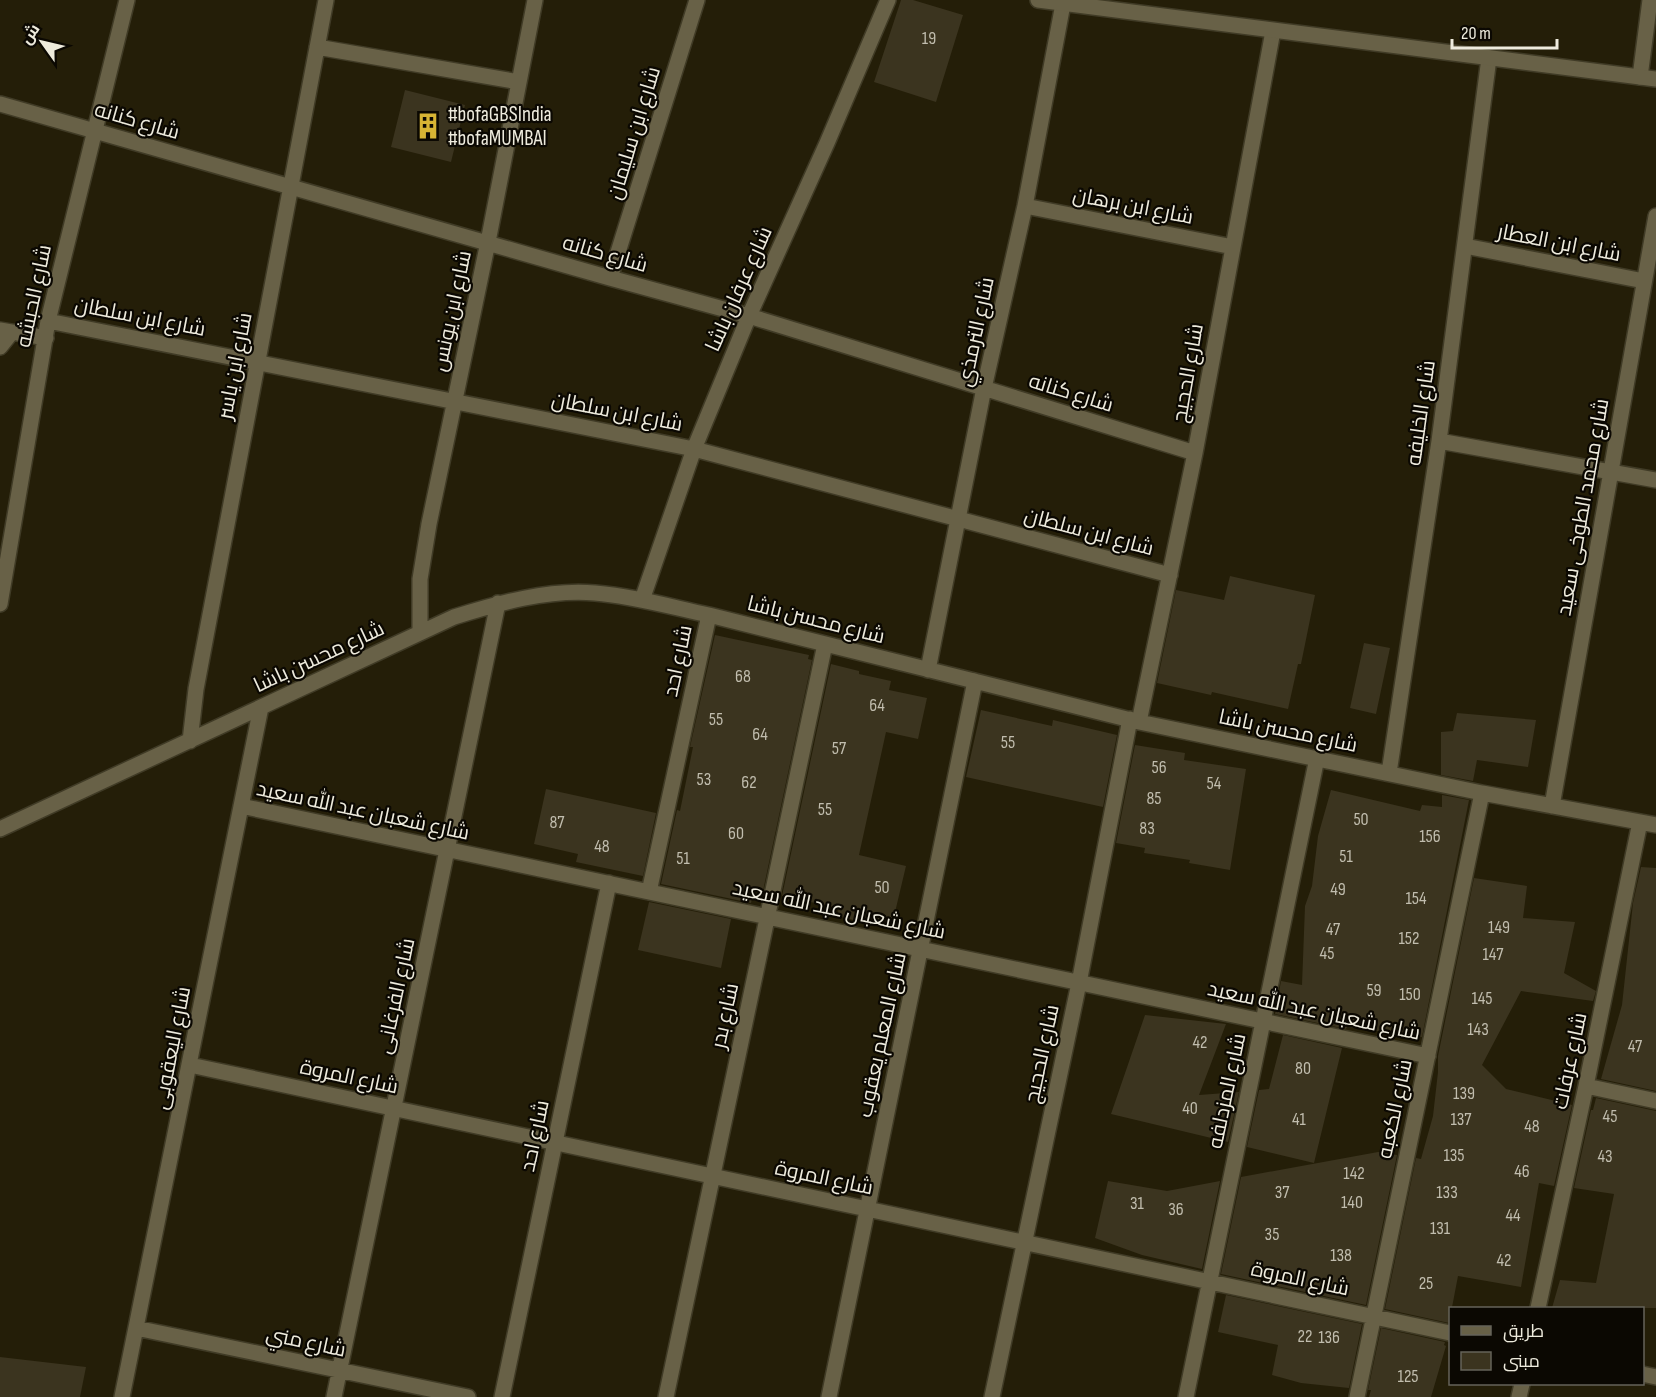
<svg xmlns="http://www.w3.org/2000/svg" width="1656" height="1397" font-family="'Sofia Sans Condensed',Cairo,sans-serif">
<rect width="100%" height="100%" fill="#241e08"/>
<path fill="#3b341f" d="M 901,0 L 913,0 L 963,15 L 936,102 L 874,82 Z
M 405,90 L 465,105 L 451,162 L 391,147 Z
M 1230,576 L 1315,595 L 1301,664 L 1298,664 L 1288,709 L 1212,692 L 1211,695 L 1157,683 L 1176,590 L 1224,600 Z
M 715,635 L 809,655 L 808,659 L 812,660 L 763,891 L 754,890 L 751,903 L 661,884 L 677,810 L 680,811 L 693,747 L 690,747 Z
M 1364,643 L 1390,648 L 1376,714 L 1350,708 Z
M 831,664 L 859,671 L 859,674 L 891,681 L 889,690 L 927,698 L 918,739 L 886,732 L 859,855 L 906,866 L 891,929 L 837,916 L 839,908 L 782,896 Z
M 981,710 L 1052,726 L 1053,720 L 1117,735 L 1103,807 L 966,777 Z
M 1457,713 L 1536,720 L 1528,767 L 1477,760 L 1473,781 L 1441,775 L 1441,732 L 1453,731 Z
M 1135,745 L 1185,753 L 1184,760 L 1246,769 L 1230,870 L 1189,863 L 1190,860 L 1144,853 L 1145,848 L 1116,843 Z
M 546,789 L 656,813 L 643,876 L 576,862 L 578,854 L 534,844 Z
M 1331,790 L 1420,811 L 1422,805 L 1442,807 L 1442,795 L 1469,800 L 1422,1037 L 1347,1027 L 1346,1029 L 1275,1014 L 1281,981 L 1302,985 L 1305,906 L 1312,886 L 1318,836 Z
M 1641,867 L 1656,868 L 1656,1091 L 1601,1079 L 1622,1005 L 1633,903 Z
M 1474,878 L 1527,886 L 1523,918 L 1575,922 L 1564,973 L 1596,991 L 1593,1001 L 1521,991 L 1482,1065 L 1506,1089 L 1572,1105 L 1554,1186 L 1539,1183 L 1521,1287 L 1458,1276 L 1449,1323 L 1385,1309 L 1416,1158 L 1421,1159 L 1433,1116 L 1438,1072 L 1438,1056 Z
M 649,902 L 731,919 L 721,968 L 638,950 Z
M 1145,1015 L 1226,1024 L 1199,1095 L 1239,1092 L 1228,1142 L 1111,1114 Z
M 1283,1035 L 1342,1048 L 1314,1163 L 1247,1147 L 1259,1090 L 1269,1089 Z
M 1596,1098 L 1656,1111 L 1656,1308 L 1552,1308 L 1560,1280 L 1596,1283 L 1614,1194 L 1574,1188 L 1591,1110 L 1593,1110 Z
M 1378,1152 L 1397,1155 L 1366,1305 L 1221,1274 L 1241,1177 Z
M 1108,1181 L 1167,1191 L 1220,1181 L 1202,1269 L 1142,1255 L 1095,1238 Z
M 1226,1295 L 1362,1324 L 1349,1388 L 1301,1383 L 1272,1375 L 1278,1345 L 1218,1332 Z
M 1381,1328 L 1445,1342 L 1444,1345 L 1446,1346 L 1431,1397 L 1369,1397 L 1371,1390 L 1368,1390 Z
M 0,1357 L 86,1367 L 80,1397 L 0,1397 Z"/>
<g fill="none" stroke-linecap="round" stroke-linejoin="round">
<g stroke="#403b26" stroke-width="18">
<path id="minor" d="M 317,47 L 519,82
M 1640,77 L 1650,0
M 0,104 L 610,278 L 749,316 L 1195,453
M 1025,206 L 1233,247
M 1465,246 L 1644,281
M 610,278 L 697,0
M 48,321 L 694,449 L 1170,575
M 0,330 L 46,338
M 0,347 L 12,332
M 1439,441 L 1656,480
M 642,600 L 694,449 L 749,316 L 827,143 L 888,0
M 0,604 L 48,321 L 127,0
M 420,631 L 420,579 L 429,524 L 488,242 L 535,0
M 928,670 L 984,388 L 1025,206 L 1063,4
M 1139,722 L 1195,453 L 1273,31
M 190,741 L 196,689 L 326,0
M 1389,773 L 1439,441 L 1489,58
M 241,806 L 1428,1056
M 1552,806 L 1656,216
M 0,829 L 454,617 C 499,603 548,589 595,593 C 633,596 671,607 709,615 L 1139,722 L 1482,793 L 1656,825
M 649,892 L 709,615
M 190,1065 L 1450,1333
M 1586,1086 L 1656,1101
M 1538,1308 L 1586,1086 L 1640,822
M 136,1328 L 468,1397
M 1642,1374 L 1656,1377
M 122,1397 L 261,707
M 334,1397 L 498,603
M 502,1397 L 609,883
M 666,1397 L 825,644
M 829,1397 L 975,681
M 992,1397 L 1079,983 L 1130,719
M 1186,1397 L 1317,758
M 1357,1397 L 1482,793
M 1519,1397 L 1522,1384"/>
</g>
<g stroke="#403b26" stroke-width="18">
<path id="tertiary" d="M 1038,0 L 1656,79"/>
</g>
<use href="#minor" stroke="#686147" stroke-width="15"/>
<use href="#tertiary" stroke="#686147" stroke-width="15"/>
</g>
<defs>
<g id="building-bare" transform="scale(2.07)"><path d="M-4-6H4V6H1V3H-1V6H-4ZM-2.5-4.3h1.7v1.8h-1.7ZM.8-4.3h1.7v1.8H.8ZM-2.5-1h1.7V.8h-1.7ZM.8-1h1.7V.8H.8Z" fill="#d7b434" stroke="#0b0802" stroke-width="2.5" paint-order="stroke"/></g>
</defs>
<g fill-rule="evenodd">
<use href="#building-bare" x="428" y="126"/>
</g>
<g text-anchor="middle" dominant-baseline="central" stroke-width="4.5" stroke-linejoin="round" paint-order="stroke">
<g font-size="18" fill="#c1bdae">
<text x="929" y="38">19</text>
<text x="743" y="676">68</text>
<text x="877" y="705">64</text>
<text x="716" y="719">55</text>
<text x="760" y="734">64</text>
<text x="1008" y="742">55</text>
<text x="839" y="748">57</text>
<text x="1159" y="767">56</text>
<text x="704" y="779">53</text>
<text x="749" y="782">62</text>
<text x="1214" y="783">54</text>
<text x="1154" y="798">85</text>
<text x="825" y="809">55</text>
<text x="1361" y="819">50</text>
<text x="557" y="822">87</text>
<text x="1147" y="828">83</text>
<text x="736" y="833">60</text>
<text x="1430" y="836">156</text>
<text x="602" y="846">48</text>
<text x="1346" y="856">51</text>
<text x="683" y="858">51</text>
<text x="882" y="887">50</text>
<text x="1338" y="889">49</text>
<text x="1416" y="898">154</text>
<text x="1499" y="927">149</text>
<text x="1333" y="929">47</text>
<text x="1409" y="938">152</text>
<text x="1327" y="953">45</text>
<text x="1493" y="954">147</text>
<text x="1374" y="990">59</text>
<text x="1410" y="994">150</text>
<text x="1482" y="998">145</text>
<text x="1478" y="1029">143</text>
<text x="1200" y="1042">42</text>
<text x="1635" y="1046">47</text>
<text x="1303" y="1068">80</text>
<text x="1464" y="1093">139</text>
<text x="1190" y="1108">40</text>
<text x="1610" y="1116">45</text>
<text x="1299" y="1119">41</text>
<text x="1461" y="1119">137</text>
<text x="1532" y="1126">48</text>
<text x="1454" y="1155">135</text>
<text x="1605" y="1156">43</text>
<text x="1522" y="1171">46</text>
<text x="1354" y="1173">142</text>
<text x="1282" y="1192">37</text>
<text x="1447" y="1192">133</text>
<text x="1352" y="1202">140</text>
<text x="1137" y="1203">31</text>
<text x="1176" y="1209">36</text>
<text x="1513" y="1215">44</text>
<text x="1440" y="1228">131</text>
<text x="1272" y="1234">35</text>
<text x="1341" y="1255">138</text>
<text x="1504" y="1260">42</text>
<text x="1426" y="1283">25</text>
<text x="1305" y="1336">22</text>
<text x="1329" y="1337">136</text>
<text x="1408" y="1376">125</text>
</g>
<g font-size="21" fill="#eeebdd" stroke="#0b0802" text-anchor="start">
<text x="448" y="114">#bofaGBSIndia<tspan x="448" dy="24">#bofaMUMBAI</tspan></text>
</g>
<g font-size="21" fill="#eeebdd" stroke="#0b0802">
<text transform="translate(137 121) rotate(16)">شارع كنانه</text>
<text transform="translate(634 133) rotate(-73)">شارع ابن سليمان</text>
<text transform="translate(1133 206) rotate(11)">شارع ابن برهان</text>
<text transform="translate(1559 243) rotate(11)">شارع ابن العطار</text>
<text transform="translate(605 254) rotate(16)">شارع كنانه</text>
<text transform="translate(739 289) rotate(-66)">شارع عرفان باشا</text>
<text transform="translate(34 296) rotate(-78)">شارع الحبشه</text>
<text transform="translate(452 311) rotate(-78)">شارع ابن يونس</text>
<text transform="translate(140 317) rotate(11)">شارع ابن سلطان</text>
<text transform="translate(976 332) rotate(-78)">شارع الترمذي</text>
<text transform="translate(235 366) rotate(-79)">شارع ابن ياسر</text>
<text transform="translate(1188 373) rotate(-80)">شارع الحجيج</text>
<text transform="translate(1071 393) rotate(17)">شارع كنانه</text>
<text transform="translate(617 412) rotate(11)">شارع ابن سلطان</text>
<text transform="translate(1421 413) rotate(-82)">شارع الخليفه</text>
<text transform="translate(1583 507) rotate(-80)">شارع محمد الطوخى سعيد</text>
<text transform="translate(1089 532) rotate(15)">شارع ابن سلطان</text>
<text transform="translate(816 620) rotate(14)">شارع محسن باشا</text>
<text transform="translate(319 657) rotate(-25)">شارع محسن باشا</text>
<text transform="translate(678 661) rotate(-78)">شارع احد</text>
<text transform="translate(1288 731) rotate(12)">شارع محسن باشا</text>
<text transform="translate(363 811) rotate(12)">شارع شعبان عبد الله سعيد</text>
<text transform="translate(839 910) rotate(12)">شارع شعبان عبد الله سعيد</text>
<text transform="translate(396 996) rotate(-78)">شارع الفرغانى</text>
<text transform="translate(1314 1011) rotate(12)">شارع شعبان عبد الله سعيد</text>
<text transform="translate(725 1016) rotate(-78)">شارع بدر</text>
<text transform="translate(882 1035) rotate(-78)">شارع المعلم يعقوب</text>
<text transform="translate(172 1048) rotate(-79)">شارع اليعقوبى</text>
<text transform="translate(1042 1054) rotate(-78)">شارع الحجيج</text>
<text transform="translate(1570 1061) rotate(-78)">شارع عرفات</text>
<text transform="translate(349 1077) rotate(12)">شارع المروة</text>
<text transform="translate(1227 1091) rotate(-78)">شارع المزدلفه</text>
<text transform="translate(1395 1109) rotate(-78)">شارع الكعبه</text>
<text transform="translate(535 1136) rotate(-78)">شارع احد</text>
<text transform="translate(824 1178) rotate(12)">شارع المروة</text>
<text transform="translate(1300 1279) rotate(12)">شارع المروة</text>
<text transform="translate(306 1342) rotate(12)">شارع مني</text>
</g>
</g>
<rect x="1449" y="1307" width="195" height="78" fill="#0b0802" stroke="#66635a" stroke-width="1.5"/>
<rect x="1461" y="1326" width="30" height="9" fill="#686147" stroke="#66635a" stroke-width="1.5"/>
<text x="1503" y="1337" font-size="18" fill="#eeebdd">طريق</text>
<rect x="1461" y="1352" width="30" height="18" fill="#3b341f" stroke="#66635a" stroke-width="1.5"/>
<text x="1503" y="1367" font-size="18" fill="#eeebdd">مبنى</text>
<g transform="translate(42 42) rotate(304)" stroke="#0b0802" stroke-width="4.5" paint-order="stroke">
<path d="M0-4.5L10 22L0 15L-10 22Z" fill="#eeebdd"/>
<text y="-9" font-size="16" font-weight="bold" text-anchor="middle" fill="#eeebdd">ش</text>
</g>
<path d="M1452 39v9h105v-9" fill="none" stroke="#eeebdd" stroke-width="3"/>
<text x="1461" y="39" font-size="18" fill="#eeebdd" stroke="#0b0802" stroke-width="4.5" paint-order="stroke">20 m</text>
</svg>
